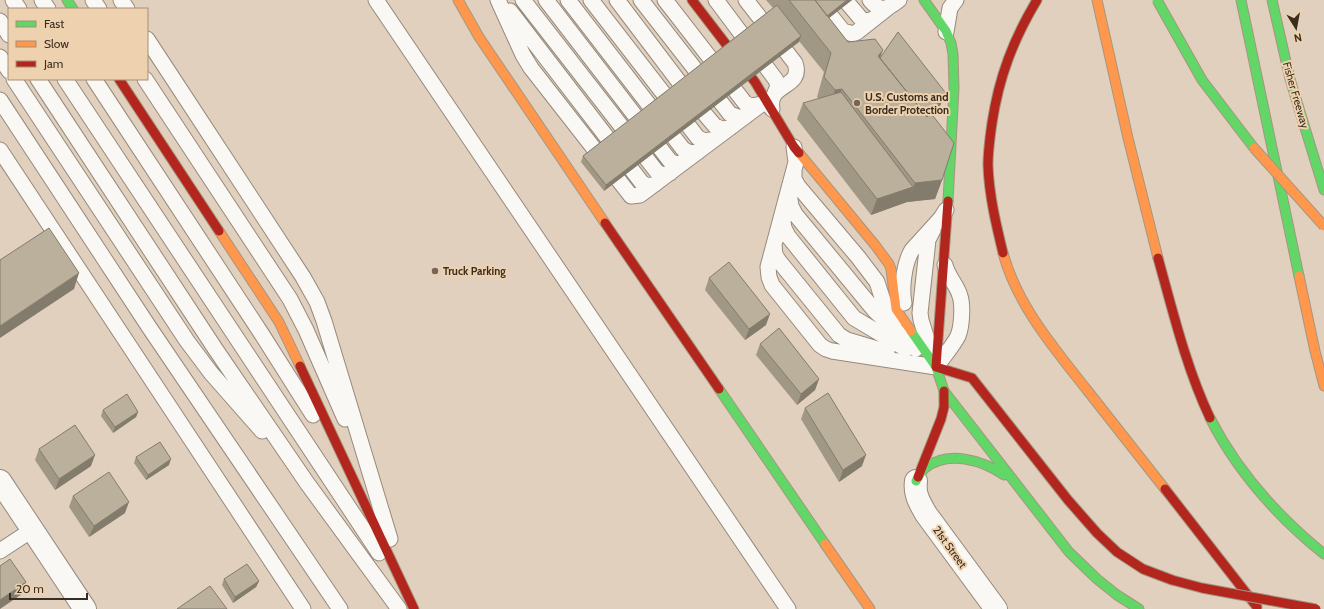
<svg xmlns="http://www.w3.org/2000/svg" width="1324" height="609" font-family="Cabin,sans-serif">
<rect width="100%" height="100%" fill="#e0d0bd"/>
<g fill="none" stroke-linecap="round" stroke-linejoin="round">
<g stroke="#968a7c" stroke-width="17">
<path id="lane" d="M 13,0 L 19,9
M 42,0 L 48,9
M 93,0 L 99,9
M 121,0 L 127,9
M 376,0 L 788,609
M 498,0 L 523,55 L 531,68 L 631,196 L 640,195 L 759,106
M 523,0 L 657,172 L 663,175 L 670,173
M 546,0 L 670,161 L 676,164 L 684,162
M 568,0 L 683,149 L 690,153 L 698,152
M 591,0 L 698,138 L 705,141 L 714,139
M 617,0 L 692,99 L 715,126 L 722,129 L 730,128
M 641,0 L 730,114 L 738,117 L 746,116
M 665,0 L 745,103 L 751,106 L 764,104
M 716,0 L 776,80 L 778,86 L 775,93
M 746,0 L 795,63 C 804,89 767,82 772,109
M 818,0 L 843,31 L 853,34 L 857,32 L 890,6
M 845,0 L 862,20 L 868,21 L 873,19
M 870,0 C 880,13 888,9 899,0
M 510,11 L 642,183 L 648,186 L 655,184
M 0,21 L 9,35
M 946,32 L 950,8 L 956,0
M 147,39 L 303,277 L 317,302 L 324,321 L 390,539
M 0,57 L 9,71
M 14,79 L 187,341 L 211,373 L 262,431
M 38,79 L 216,350 L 307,483 L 399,609
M 65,79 L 379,553
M 94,79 L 261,333 L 313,415
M 145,79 L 290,299 L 306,330 L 345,419
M 0,100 L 149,327 L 340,609
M 794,147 L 796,162 L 768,267 L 769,277 L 772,285 L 820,345 L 826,349 L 832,351 L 936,367
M 0,150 L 303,609
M 794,170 L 794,179 L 798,186 L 858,257 L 877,282 L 887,313 L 895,322
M 789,193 L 791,206 L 795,214 L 875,311 L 916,349
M 782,215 L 784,228 L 788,236 L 854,318 L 906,349
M 774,245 L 775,255 L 779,261 L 839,335 L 847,340 L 887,352
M 904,303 C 901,289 904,263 912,250 L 941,218 L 946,210
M 930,349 L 921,320 L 920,313 L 928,240 L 933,230
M 937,366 C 943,357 953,346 958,336 C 962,326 963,305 960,296 C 957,285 948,277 945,265
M 0,551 L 32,530"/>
</g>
<g stroke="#968a7c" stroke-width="24">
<path id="street" d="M 0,481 L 85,609
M 916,481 C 914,495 920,503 926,514 L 996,609"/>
</g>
<g stroke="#a69680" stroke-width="11">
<path id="fast" d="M 67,0 L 73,9
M 924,0 L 946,31 L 951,43 L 953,54 L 954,88 L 948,201
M 1241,0 L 1299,276
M 1272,0 L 1290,79 L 1324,190
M 911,331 L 936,367 L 944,391 L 1069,552 L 1097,579 L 1117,595 L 1139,609
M 719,389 L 825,544
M 1210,418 C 1238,473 1277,516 1324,554
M 916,481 C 919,477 921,471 925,468 C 948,450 982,460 1004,475"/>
</g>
<g stroke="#a69680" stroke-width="11">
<path id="slow" d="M 458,0 L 479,37 L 605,223
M 1097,0 L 1128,138 L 1158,258
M 799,153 L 875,245 L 889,264 L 891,269 L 896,309 L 911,331
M 219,231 L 279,322 L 300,366
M 1003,253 C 1017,305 1054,348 1087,390 C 1113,423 1139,456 1165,489
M 1299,276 L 1315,351 L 1324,386
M 825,544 L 870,609"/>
</g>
<g stroke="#a69680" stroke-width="11">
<path id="jam" d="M 692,0 L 755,82 L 794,147 L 799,153
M 119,79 L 219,231
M 605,223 L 719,389
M 1003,253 C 996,224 989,195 988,165 C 988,151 990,137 992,123 C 999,77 1013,40 1037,0
M 1158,258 C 1173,312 1186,367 1210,418
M 300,366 L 414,609
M 936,367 L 948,201
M 936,367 L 972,378 L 1068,500 L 1097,533 L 1117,552 L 1143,569 L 1172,580
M 918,477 L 941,419 L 944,407 L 944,391
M 1165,489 L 1257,607"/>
</g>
<use href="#lane" stroke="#faf8f5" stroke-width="15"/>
<use href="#street" stroke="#faf8f5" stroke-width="22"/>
<use href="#fast" stroke="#63d668" stroke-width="9"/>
<use href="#slow" stroke="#ff974d" stroke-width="9"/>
<use href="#jam" stroke="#b3261e" stroke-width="9"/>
<g stroke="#a69680" stroke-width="11" stroke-linecap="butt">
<path id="fast-bridge" d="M 1157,0 L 1202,80 L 1254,148"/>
</g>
<g stroke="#a69680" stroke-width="11" stroke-linecap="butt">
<path id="slow-bridge" d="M 1254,148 L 1324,226"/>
</g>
<g stroke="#a69680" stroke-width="11" stroke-linecap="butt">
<path id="jam-bridge" d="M 1172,580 L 1202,588 L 1316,609"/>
</g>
<use href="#fast-bridge" stroke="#63d668" stroke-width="9"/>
<use href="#slow-bridge" stroke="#ff974d" stroke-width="9"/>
<use href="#jam-bridge" stroke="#b3261e" stroke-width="9"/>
</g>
<path fill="#a19785" d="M 766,0 L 852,0 L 829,18 L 848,42 L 880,56 L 941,104 L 933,116 L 942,180 L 935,199 L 907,202 L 871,215 L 797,119 L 803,103 L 819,99 L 817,97 L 824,72 L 799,41 L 604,191 L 581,162 L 583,156 L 773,8 Z
M 709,278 L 766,325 L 745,340 L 705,290 Z
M 760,344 L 819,379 L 815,390 L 797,405 L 756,355 Z
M 805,408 L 862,466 L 839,482 L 801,419 Z
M 103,410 L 138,412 L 136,417 L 113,433 L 101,416 Z
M 39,449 L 91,466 L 55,490 L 35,460 Z
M 136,457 L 169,465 L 146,480 L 134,463 Z
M 73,496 L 125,513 L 89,537 L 69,507 Z
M 224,579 L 259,581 L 256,587 L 233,603 L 222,585 Z"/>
<path fill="#837b6c" d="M 847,0 L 852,0 L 815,29 L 817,24 Z
M 801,36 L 799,42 L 604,191 L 606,185 Z
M 883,50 L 877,66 L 878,56 Z
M 842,89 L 835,108 L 828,110 L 835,90 Z
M 945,92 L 941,104 L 919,136 L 923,125 Z
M 942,180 L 935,199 L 907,202 L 915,183 Z
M 913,187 L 907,202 L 871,215 L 877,199 Z
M 79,273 L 74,289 L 0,338 L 0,326 Z
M 770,314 L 766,325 L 745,340 L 749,329 Z
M 819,379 L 815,390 L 797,405 L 801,394 Z
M 138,412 L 136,417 L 113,433 L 115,427 Z
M 95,455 L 91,466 L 55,490 L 59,479 Z
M 866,455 L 862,466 L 839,482 L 843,470 Z
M 171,459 L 169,465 L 146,480 L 148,475 Z
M 129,502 L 125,513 L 89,537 L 94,526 Z
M 259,581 L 256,587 L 233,603 L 235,597 Z
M 26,582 L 22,594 L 0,609 L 0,600 Z"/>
<path fill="#bbb09b" stroke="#837b6c" d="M 789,0 L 815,0 L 848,42 L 875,39 L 883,50 L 878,56 L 927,117 L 930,112 L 954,143 L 942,180 L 915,183 L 842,89 L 835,90 L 824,77 L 831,53 Z
M 815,0 L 847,0 L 827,16 Z
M 777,5 L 801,36 L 606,185 L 583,156 Z
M 898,32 L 945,92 L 931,114 L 930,112 L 927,117 L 880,58 Z
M 841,92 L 913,187 L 877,199 L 803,103 Z
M 49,228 L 79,273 L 0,326 L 0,260 Z
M 729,262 L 770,314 L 749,329 L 709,278 Z
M 779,328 L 819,379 L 801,394 L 760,344 Z
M 828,393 L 866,455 L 843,470 L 805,408 Z
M 127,394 L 138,412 L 115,427 L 103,410 Z
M 75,425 L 95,455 L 59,479 L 39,449 Z
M 160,442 L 171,459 L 148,475 L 136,457 Z
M 109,472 L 129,502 L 94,526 L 73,496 Z
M 10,559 L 26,582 L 0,600 L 0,566 Z
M 247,564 L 259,581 L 235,597 L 224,579 Z
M 210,586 L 227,609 L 177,609 Z"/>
<g fill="#736657" stroke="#eed1af" stroke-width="1.5">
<circle cx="857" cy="103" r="4"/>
<circle cx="435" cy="271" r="4"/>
</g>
<g text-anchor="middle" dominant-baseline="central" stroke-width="4" stroke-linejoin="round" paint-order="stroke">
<g font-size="11" fill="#392d20" stroke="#eed1af">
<text transform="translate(1296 95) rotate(74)">Fisher Freeway</text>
<text transform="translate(950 547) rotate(54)">21st Street</text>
</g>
<g font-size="11" font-weight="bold" fill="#392d20" stroke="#eed1af" text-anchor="start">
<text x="865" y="97">U.S. Customs and<tspan x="865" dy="13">Border Protection</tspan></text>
<text x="443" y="271">Truck Parking</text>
</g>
</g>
<rect x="8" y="8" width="140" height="72" fill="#eed1af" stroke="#a68f76"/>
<rect x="16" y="21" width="20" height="6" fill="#63d668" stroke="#a68f76"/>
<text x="44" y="28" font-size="12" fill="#392d20">Fast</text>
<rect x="16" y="41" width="20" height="6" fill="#ff974d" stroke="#a68f76"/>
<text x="44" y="48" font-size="12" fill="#392d20">Slow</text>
<rect x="16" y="61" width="20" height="6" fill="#b3261e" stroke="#a68f76"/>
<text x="44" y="68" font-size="12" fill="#392d20">Jam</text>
<g transform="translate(1296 28) rotate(169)" stroke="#eed1af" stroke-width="3" paint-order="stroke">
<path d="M0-3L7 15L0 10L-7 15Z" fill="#392d20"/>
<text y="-6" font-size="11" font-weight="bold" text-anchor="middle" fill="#392d20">N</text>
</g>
<path d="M10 593v6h77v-6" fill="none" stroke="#392d20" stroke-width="2"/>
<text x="16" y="593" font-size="12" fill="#392d20" stroke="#eed1af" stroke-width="3" paint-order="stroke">20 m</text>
</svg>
